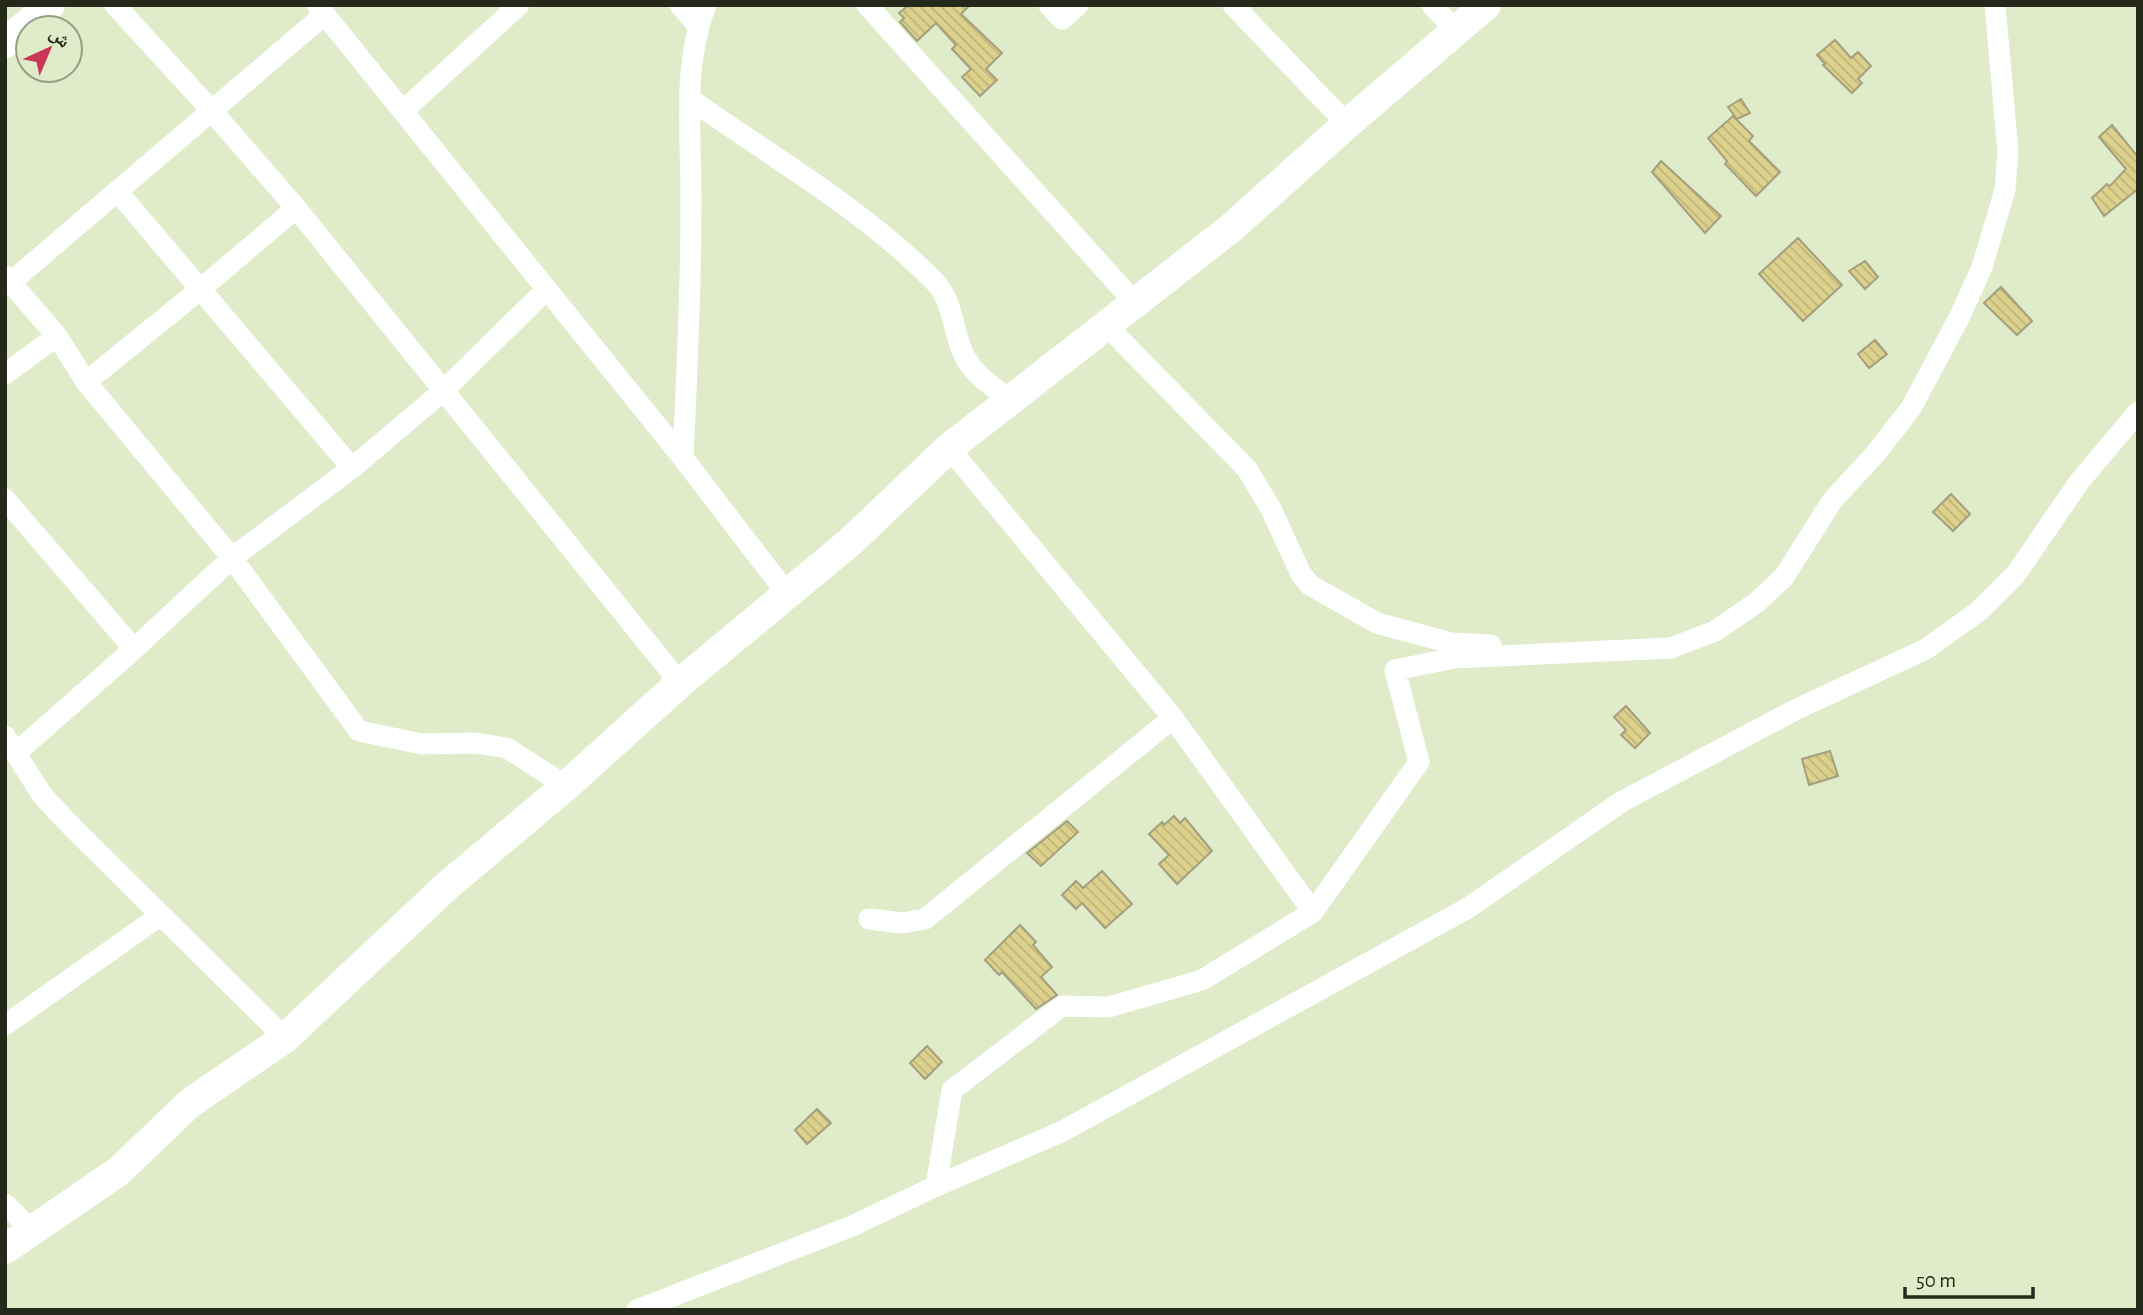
<svg xmlns="http://www.w3.org/2000/svg" width="2143" height="1315" font-family="'Alegreya Sans','Noto Naskh Arabic',sans-serif">
<defs>
<pattern id="building-back-hatch" width="6" height="6" patternUnits="userSpaceOnUse" patternTransform="scale(1.75)"><rect width="6" height="6" fill="#ddd28d"/><path d="M-1 5l2 2M0 0l6 6M5-1l2 2" fill="none" stroke="#beb479"/></pattern>
</defs>
<rect width="100%" height="100%" fill="#e0ebc9"/>
<path fill="url(#building-back-hatch)" stroke="#a49f7e" stroke-width="2" d="M 909,5 L 970,5 L 961,14 L 1002,53 L 986,69 L 997,80 L 980,96 L 962,77 L 971,69 L 952,49 L 956,45 L 936,23 L 917,41 L 900,22 L 904,18 L 899,13 Z
M 1835,40 L 1851,58 L 1858,52 L 1871,66 L 1858,79 L 1862,83 L 1852,93 L 1823,65 L 1825,64 L 1817,55 Z
M 1741,99 L 1750,113 L 1737,119 L 1728,107 Z
M 1733,116 L 1753,136 L 1749,141 L 1780,172 L 1756,196 L 1725,164 L 1727,161 L 1708,138 Z
M 2112,125 L 2138,157 L 2138,189 L 2104,216 L 2092,198 L 2107,184 L 2110,186 L 2126,169 L 2099,137 Z
M 1661,161 L 1721,216 L 1705,233 L 1652,172 Z
M 1798,238 L 1842,285 L 1803,321 L 1759,274 Z
M 1865,261 L 1878,277 L 1865,289 L 1849,271 Z
M 2001,287 L 2032,321 L 2017,335 L 1984,303 Z
M 1875,340 L 1887,354 L 1869,368 L 1858,354 Z
M 1951,494 L 1970,514 L 1953,531 L 1933,512 Z
M 1626,706 L 1650,733 L 1635,748 L 1621,735 L 1626,730 L 1614,717 Z
M 1830,751 L 1838,776 L 1809,785 L 1802,759 Z
M 1174,816 L 1180,823 L 1185,818 L 1212,851 L 1177,884 L 1159,864 L 1169,855 L 1149,834 L 1162,822 L 1164,825 Z
M 1067,821 L 1078,832 L 1041,866 L 1027,853 Z
M 1102,871 L 1132,904 L 1105,928 L 1082,903 L 1076,909 L 1062,895 L 1076,881 L 1083,888 Z
M 1020,925 L 1036,942 L 1033,945 L 1052,967 L 1041,977 L 1057,995 L 1036,1009 L 1002,972 L 999,975 L 985,960 Z
M 927,1046 L 942,1062 L 925,1079 L 910,1063 Z
M 817,1109 L 831,1123 L 807,1144 L 795,1130 Z"/>
<g fill="none" stroke-linecap="round" stroke-linejoin="round">
<path stroke="#fff" stroke-width="21" d="M 115,5 L 211,110 L 296,208 L 680,683
M 317,5 L 683,458 L 788,595
M 680,5 L 698,26
M 867,5 L 1136,304
M 1049,5 L 1062,19 L 1078,5
M 1233,5 L 1347,124
M 1432,5 L 1457,32
M 690,99 C 772,157 863,209 934,281 C 954,301 952,331 964,355 C 973,374 993,387 1009,399
M 403,111 L 519,5
M 117,191 L 352,468
M 5,276 L 57,336 L 86,382 L 232,558 L 359,731 L 422,744 L 475,743 L 507,748 L 566,786
M 11,282 L 325,14
M 1107,326 L 1247,469 L 1271,509 L 1301,574 L 1310,585 L 1377,623 L 1451,643 L 1491,645
M 5,374 L 57,336
M 86,382 L 202,288 L 296,208
M 949,448 L 1173,718 L 1313,912
M 683,458 C 687,374 691,291 691,207 C 692,141 681,68 706,5
M 5,499 L 134,649
M 5,736 L 42,795 L 73,828 L 285,1038
M 16,753 L 134,649 L 232,558 L 352,468 L 442,392 L 547,289
M 869,919 L 902,923 L 925,919 L 1173,718
M 5,1025 L 161,915
M 936,1186 L 952,1090 L 1062,1006 L 1109,1007 L 1202,980 L 1313,912 L 1419,762 L 1395,670 L 1454,658 L 1671,648 L 1715,631 L 1756,603 L 1784,577 L 1832,501 L 1876,453 L 1911,408 L 1960,316 L 1982,267 L 2005,190 L 2008,151 L 1995,5
M 5,1204 L 32,1230
M 637,1310 L 852,1226 L 936,1186 L 1063,1131 L 1468,908 L 1621,802 L 1797,709 L 1926,649 L 1979,611 L 2016,574 L 2079,482 L 2138,412"/>
<path stroke="#fff" stroke-width="30" d="M 5,43 L 50,5
M 5,1249 L 119,1171 L 190,1103 L 285,1038 L 448,885 L 566,786 L 680,683 L 850,542 L 949,448 L 1231,228 L 1347,124 L 1486,5"/>
</g>
<rect width="2143" height="1315" fill="none" stroke="#25291c" stroke-width="14"/>
<g transform="translate(49 49) rotate(44)"><circle r="33" fill="#e0ebc9" stroke="#959d84" stroke-width="2"/>
<path d="M0-5L12 26L0 18L-12 26Z" fill="#c83755"/>
<text y="-10" font-size="19" font-weight="bold" text-anchor="middle" fill="#25291c">ش</text>
</g>
<path d="M1905 1287v10h128v-10" fill="none" stroke="#25291c" stroke-width="3.5"/>
<text x="1916" y="1287" font-size="21" fill="#25291c" stroke="#e0ebc9" stroke-width="5" paint-order="stroke">50 m</text>
</svg>
